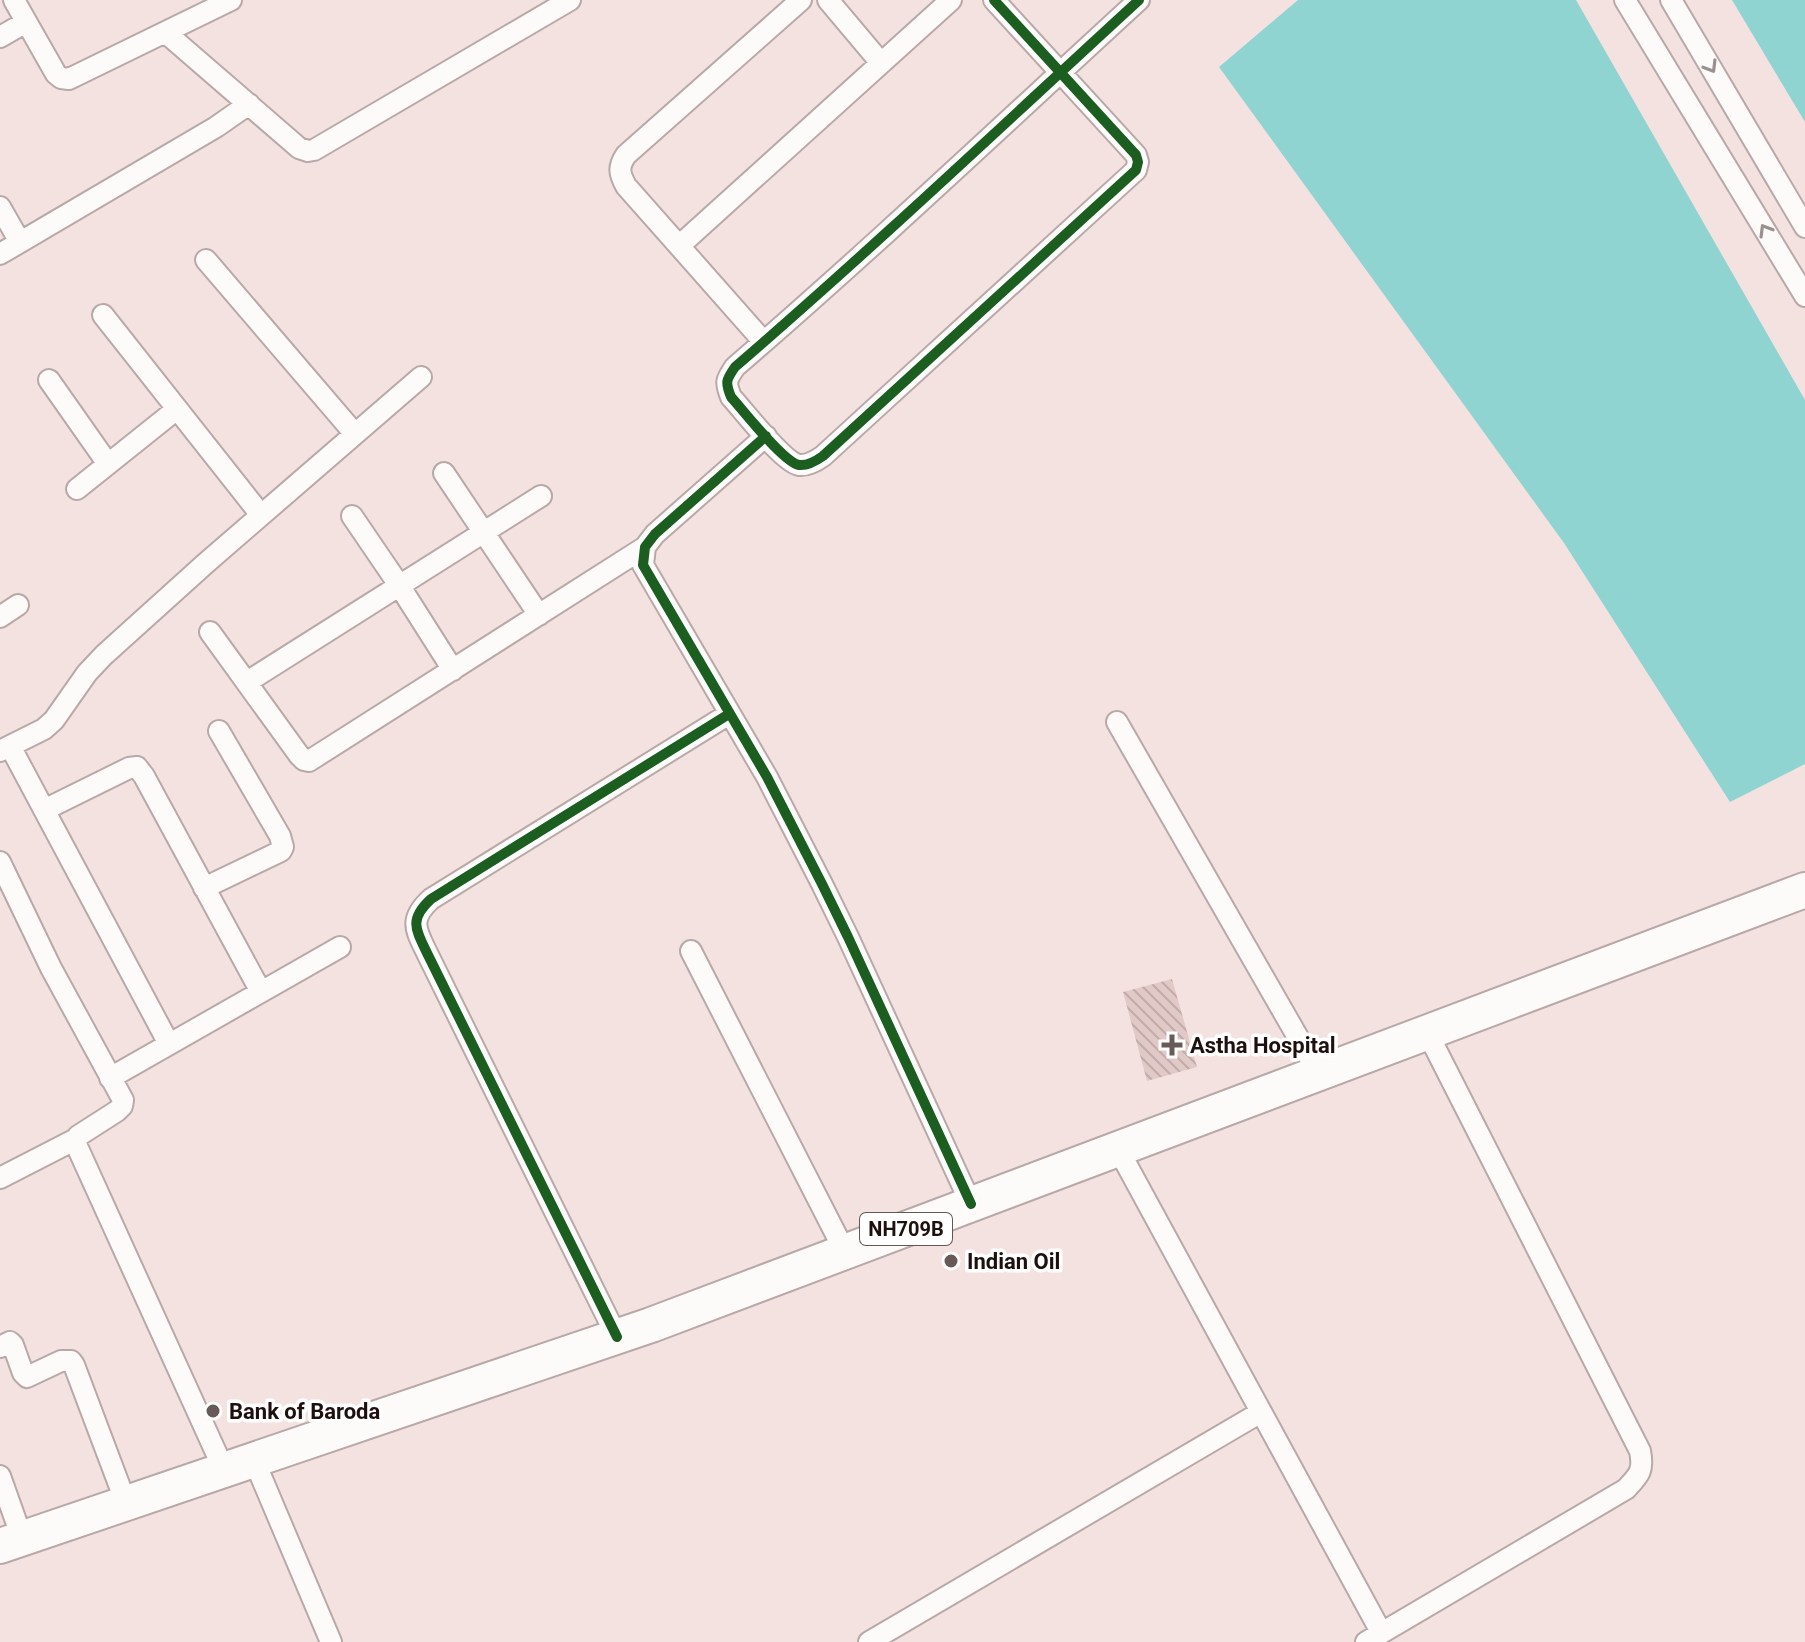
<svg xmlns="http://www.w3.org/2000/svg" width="1805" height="1642" font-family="Roboto,sans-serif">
<defs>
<pattern id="building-back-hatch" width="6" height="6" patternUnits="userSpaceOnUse" patternTransform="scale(2)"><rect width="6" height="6" fill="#e1c9c7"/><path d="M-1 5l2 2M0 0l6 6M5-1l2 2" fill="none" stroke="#c1acaa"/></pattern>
</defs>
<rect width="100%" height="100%" fill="#f4e2e1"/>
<path fill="#8fd4d0" d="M 1298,0 L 1576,0 L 1805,400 L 1805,764 L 1730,802 L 1564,543 L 1219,67 Z
M 1732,0 L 1805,0 L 1805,122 Z"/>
<path fill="url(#building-back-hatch)" d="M 1172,979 L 1197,1067 L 1147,1081 L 1123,992 Z"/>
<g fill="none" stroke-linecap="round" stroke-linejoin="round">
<g stroke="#b8a9a8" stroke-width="24">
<path id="minor" d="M 14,0 L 56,74 L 61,78 L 69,79 L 231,0
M 828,0 L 881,63
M 994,0 L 1136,155 L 1138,162 L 1136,170 L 823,456 C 816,461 808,466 799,465 C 783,462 744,411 731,397 C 725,382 726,380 735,367 C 873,248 1005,123 1139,0
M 1625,0 L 1805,296
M 1671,0 L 1805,227
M 166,33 L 299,148 L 308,151 L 314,150 L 570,0
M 0,37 L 26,22
M 0,207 L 20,242
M 679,246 L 951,0
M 0,254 L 216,127 L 249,104
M 206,260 L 355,434
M 103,315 L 261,515
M 764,342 L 626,186 C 619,173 618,167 626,155 L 801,0
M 49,380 L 108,464
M 766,436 L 655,534 L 645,547 L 643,565 L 767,777 L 822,884 L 848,937 L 971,1204
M 444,473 L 539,615
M 77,489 L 177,409
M 352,516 L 399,585 L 453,670
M 0,617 L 18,605
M 210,632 L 299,755 L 304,760 L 309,761 L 645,547
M 247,682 L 541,496
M 1117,722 L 1319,1074
M 10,746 L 169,1044
M 0,751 L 44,729 L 54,720 L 87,673 L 104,655 L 206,563 L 421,377
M 44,810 L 129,768 L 137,767 L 144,776 L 261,992
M 0,862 L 51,968 L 123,1100 L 122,1106 L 117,1111 L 78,1136 L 75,1142 L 224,1470
M 204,888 L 281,851 L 283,847 L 280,836 L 219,731
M 691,951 L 845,1252
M 110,1078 L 340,947
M 1118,1149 L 1381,1632
M 0,1178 L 76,1139
M 617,1337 L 428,955 C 416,930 408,920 431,899 L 729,714
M 0,1347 L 10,1342 L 13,1345 L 23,1373 L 27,1377 L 61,1361 L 71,1361 L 74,1365 L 126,1503
M 254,1460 L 331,1642
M 0,1476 L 22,1538
M 869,1642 L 1261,1412
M 1366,1642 L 1626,1489 C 1639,1475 1644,1471 1640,1451 L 1427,1032"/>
</g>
<g stroke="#b8a9a8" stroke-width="38">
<path id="trunk" d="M 0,1546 L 651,1325 L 1805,890"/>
</g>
<use href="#minor" stroke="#fdfbfa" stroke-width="20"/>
<use href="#trunk" stroke="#fdfbfa" stroke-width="34"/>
<g stroke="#fff" stroke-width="15">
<path id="cycleway" d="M 994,0 L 1136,155 L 1138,162 L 1136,170 L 823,456 C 816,461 808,466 799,465 C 783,462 744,411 731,397 C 725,382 726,380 735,367 C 873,248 1005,123 1139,0
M 766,436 L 655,534 L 645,547 L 643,565 L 767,777 L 822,884 L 848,937 L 971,1204
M 617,1337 L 428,955 C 416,930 408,920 431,899 L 729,714"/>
</g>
<use href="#cycleway" stroke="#1b5e20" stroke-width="10"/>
</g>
<defs><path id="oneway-chevron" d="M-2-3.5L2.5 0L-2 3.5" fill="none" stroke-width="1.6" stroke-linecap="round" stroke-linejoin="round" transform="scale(2)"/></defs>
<g stroke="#989190">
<use href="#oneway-chevron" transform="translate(1711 67) rotate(59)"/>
<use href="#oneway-chevron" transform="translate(1765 230) rotate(-121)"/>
</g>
<g fill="#685a58" stroke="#fff" stroke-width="3">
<path d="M1168 1033h8v8h8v8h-8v8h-8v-8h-8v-8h8z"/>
<circle cx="951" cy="1261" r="8"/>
<circle cx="213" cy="1411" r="8"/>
</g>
<g text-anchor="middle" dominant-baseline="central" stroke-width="7" stroke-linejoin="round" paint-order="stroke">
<rect fill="#fff" stroke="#615856" stroke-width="2" x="860" y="1213" width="92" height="32" rx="6"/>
<g font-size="20" font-weight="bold" fill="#1d100e">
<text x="906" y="1229">NH709B</text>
</g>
<g font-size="22" font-weight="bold" fill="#1d100e" stroke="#fff" text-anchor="start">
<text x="1190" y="1045">Astha Hospital</text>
<text x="967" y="1261">Indian Oil</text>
<text x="229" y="1411">Bank of Baroda</text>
</g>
</g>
</svg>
